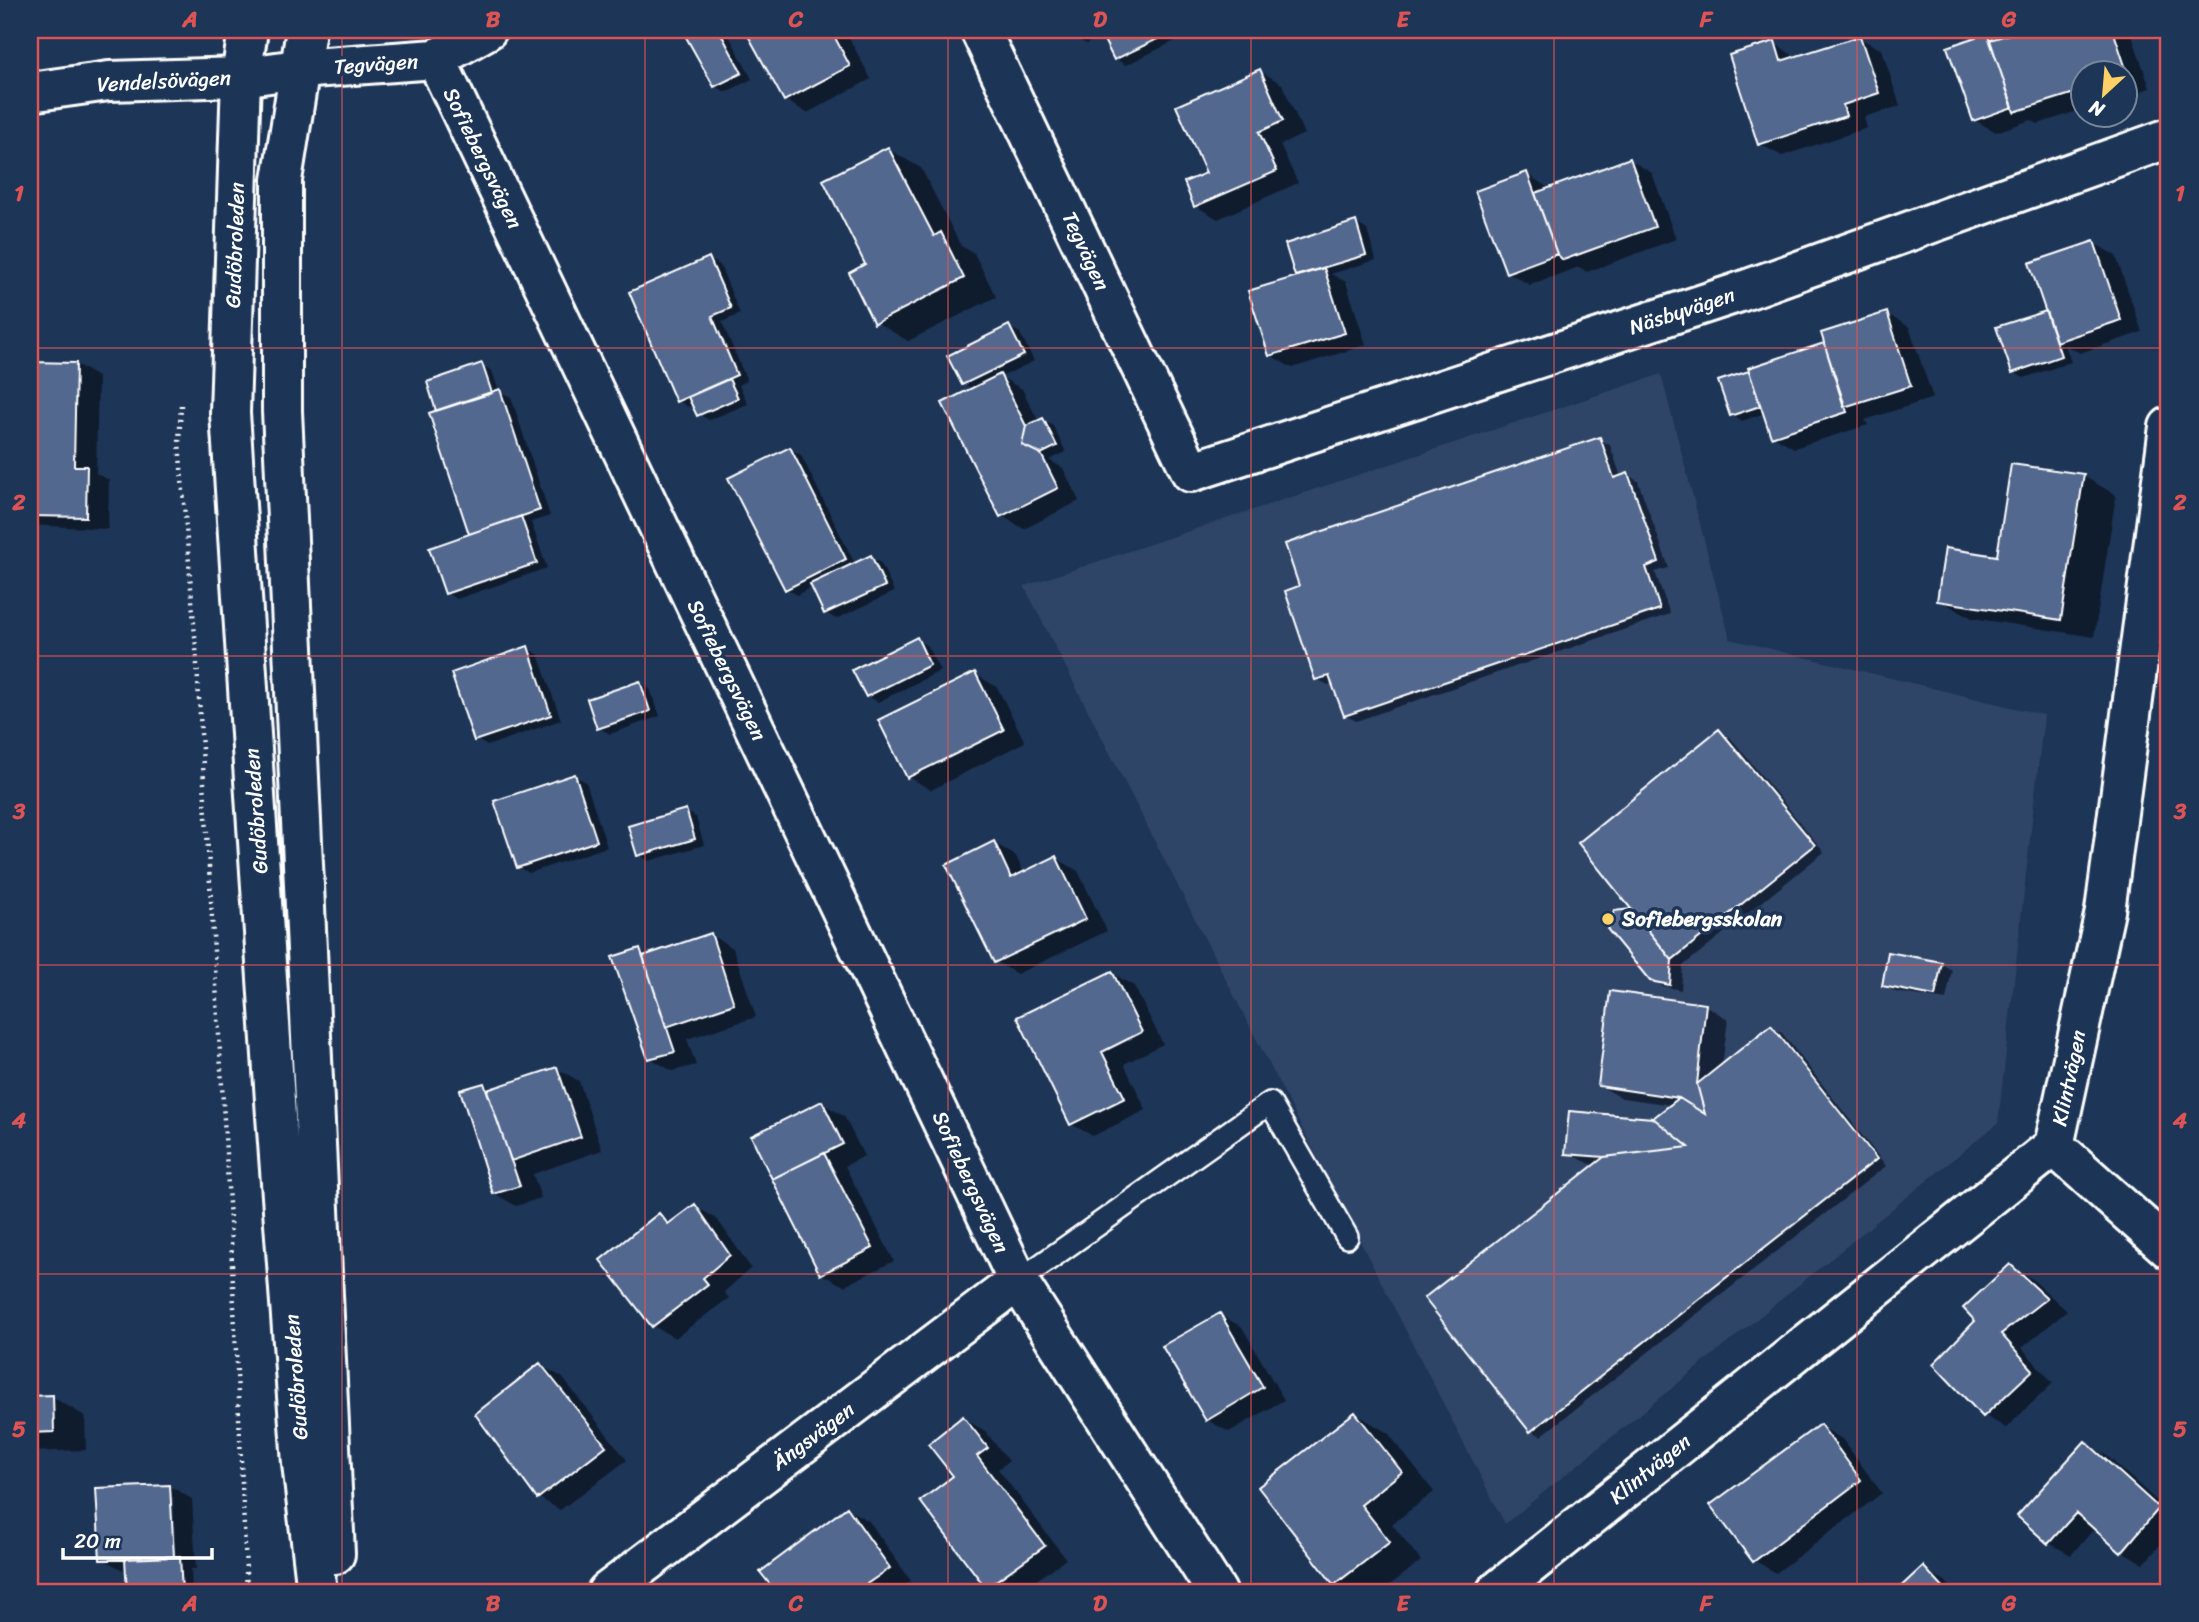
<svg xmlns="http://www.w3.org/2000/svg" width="2199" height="1622" font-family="Sriracha,sans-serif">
<rect width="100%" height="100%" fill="#1d3557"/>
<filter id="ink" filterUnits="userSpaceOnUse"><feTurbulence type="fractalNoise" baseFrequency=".0143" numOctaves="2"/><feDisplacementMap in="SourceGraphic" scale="14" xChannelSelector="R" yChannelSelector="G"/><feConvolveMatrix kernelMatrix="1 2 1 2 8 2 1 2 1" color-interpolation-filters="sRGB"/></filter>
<g filter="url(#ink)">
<path fill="#2d4468" d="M 1661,374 L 1730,639 L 2044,715 L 1998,1123 L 1505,1524 L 1024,586 Z"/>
<path fill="#0007" fill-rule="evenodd" d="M 684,30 L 726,30 L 752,79 L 726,92 L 715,86 Z
M 747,30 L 845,30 L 871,79 L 807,113 L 785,100 Z
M 1063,30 L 1187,30 L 1189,34 L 1126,65 L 1115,59 L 1104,35 L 1086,44 Z
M 2028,30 L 2130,30 L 2150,88 L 2126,96 L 2126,74 L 2084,74 L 2084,109 L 2038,124 L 2031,120 L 1996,132 L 1974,120 L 1987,35 L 1996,40 Z
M 1860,38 L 1882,50 L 1900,106 L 1864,117 L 1867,128 L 1782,156 L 1760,144 L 1774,43 L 1797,58 Z
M 1260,71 L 1282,84 L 1304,134 L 1280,145 L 1298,183 L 1218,219 L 1196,206 L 1208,174 Z
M 888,149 L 921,168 L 961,246 L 974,253 L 996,297 L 908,341 L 876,322 L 868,265 Z
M 1630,160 L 1652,173 L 1676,239 L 1587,272 L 1579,267 L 1530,285 L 1507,272 L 1527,174 L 1550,189 Z
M 1356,223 L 1367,230 L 1376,260 L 1331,274 L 1346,282 L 1366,345 L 1292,368 L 1270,355 L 1300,277 L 1296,275 Z
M 2094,243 L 2116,256 L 2142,332 L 2080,353 L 2065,345 L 2071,362 L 2024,378 L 2013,372 L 2046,313 Z
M 709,259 L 720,265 L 740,314 L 722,322 L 747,381 L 739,385 L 748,404 L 709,420 L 698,414 L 694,404 L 688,407 L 677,400 Z
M 1887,314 L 1909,327 L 1933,398 L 1865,420 L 1868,425 L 1794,448 L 1772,435 L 1765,413 L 1742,421 L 1731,414 L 1749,373 L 1752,375 L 1751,369 L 1827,344 Z
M 1009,327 L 1020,333 L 1034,361 L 1001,377 L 1022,389 L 1039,422 L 1043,420 L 1053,426 L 1066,452 L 1049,460 L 1063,468 L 1079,501 L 1024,529 L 1002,516 L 973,389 L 964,384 Z
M 30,363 L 76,364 L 98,377 L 96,473 L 109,480 L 108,529 L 30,525 Z
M 482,365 L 492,371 L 499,391 L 511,397 L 550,516 L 531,522 L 547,568 L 457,599 L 446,593 L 471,535 L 431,415 L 438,413 Z
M 1599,439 L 1610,445 L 1621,477 L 1628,475 L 1638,481 L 1669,568 L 1655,572 L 1670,614 L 1356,721 L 1345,715 L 1334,683 L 1328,685 L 1317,679 Z
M 790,449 L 801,455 L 855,564 L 870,557 L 881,563 L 894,592 L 836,619 L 826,613 L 813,586 L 797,595 L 786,588 Z
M 2083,476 L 2116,495 L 2094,637 L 1972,618 L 1939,600 L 1998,558 Z
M 917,639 L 927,646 L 940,671 L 878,702 L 868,696 Z
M 528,648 L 538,654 L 561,720 L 487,746 L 476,739 Z
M 975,674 L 997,687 L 1025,742 L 931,790 L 909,777 Z
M 640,683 L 650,689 L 660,716 L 610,734 L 599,728 Z
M 1719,731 L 1730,737 L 1824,852 L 1683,966 L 1681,990 L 1662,986 L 1651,980 L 1615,913 L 1634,910 Z
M 575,776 L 586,782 L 607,847 L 529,873 L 518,867 Z
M 685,811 L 696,817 L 704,845 L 649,861 L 639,855 Z
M 994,843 L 1016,856 L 1024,874 L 1056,858 L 1078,871 L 1107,931 L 1017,974 L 995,961 Z
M 30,926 L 32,977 L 30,977 Z
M 711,935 L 733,948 L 756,1017 L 687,1039 L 696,1065 L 672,1071 L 650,1058 L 640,950 L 649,956 Z
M 1941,964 L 1952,970 L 1946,1000 L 1895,992 L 1884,985 Z
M 1112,973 L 1134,986 L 1163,1044 L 1124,1064 L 1146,1110 L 1093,1136 L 1071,1124 Z
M 1612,993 L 1706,1006 L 1728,1019 L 1722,1066 L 1771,1027 L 1782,1033 L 1886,1166 L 1541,1436 L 1531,1430 L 1595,1166 L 1567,1153 L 1654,1120 L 1672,1105 L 1622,1098 L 1600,1086 Z
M 556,1068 L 579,1081 L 602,1150 L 533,1174 L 541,1198 L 516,1206 L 494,1193 L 484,1085 L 494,1090 Z
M 821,1103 L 844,1116 L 864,1156 L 845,1166 L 894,1261 L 844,1286 L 821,1274 Z
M 695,1206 L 717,1219 L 751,1268 L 724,1292 L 729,1298 L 675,1338 L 653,1326 L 659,1215 L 673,1223 Z
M 2010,1266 L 2032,1279 L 2067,1311 L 2022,1348 L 2053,1383 L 2006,1428 L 1984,1415 L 1977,1321 Z
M 1220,1315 L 1242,1327 L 1284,1400 L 1229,1432 L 1207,1420 Z
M 540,1365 L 562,1377 L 627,1460 L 560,1510 L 538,1497 Z
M 52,1397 L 85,1416 L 86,1450 L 30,1452 L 30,1398 Z
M 1356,1414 L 1388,1433 L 1434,1492 L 1392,1524 L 1421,1561 L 1381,1592 L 1349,1592 L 1335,1584 Z
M 963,1418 L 985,1431 L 1009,1461 L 998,1469 L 1066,1559 L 1020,1592 L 996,1592 L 987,1587 L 922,1501 L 955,1476 Z
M 1820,1426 L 1842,1439 L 1882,1493 L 1776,1573 L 1754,1560 Z
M 2085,1443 L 2107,1456 L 2169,1512 L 2169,1534 L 2144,1564 L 2122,1551 L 2095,1528 L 2071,1555 L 2049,1543 Z
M 170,1486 L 192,1499 L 196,1569 L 191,1569 L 192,1592 L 128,1592 L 127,1572 L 102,1559 ZM 169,1497 L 173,1497 L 176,1565 L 173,1565 Z
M 847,1509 L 869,1521 L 911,1581 L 895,1592 L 778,1592 L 762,1572 Z
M 1923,1569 L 1945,1581 L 1955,1592 L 1898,1592 Z"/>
<path fill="#53688f" stroke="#fff" stroke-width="2" d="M 682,30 L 719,30 L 742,73 L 714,87 Z
M 745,30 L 831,30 L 850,66 L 784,101 Z
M 1099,30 L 1176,30 L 1114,60 Z
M 2023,30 L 2113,30 L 2128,75 L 2084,74 L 2084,90 L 2014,112 L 1990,40 Z
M 1987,33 L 2013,107 L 1973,121 L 1947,47 Z
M 1860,36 L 1879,93 L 1843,105 L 1846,116 L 1758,145 L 1729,55 L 1775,41 L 1781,61 Z
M 1260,69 L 1283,121 L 1259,132 L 1277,171 L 1194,207 L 1184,182 L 1206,173 L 1176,106 Z
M 888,147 L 934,236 L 941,232 L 964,278 L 874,324 L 849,273 L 865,264 L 823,180 Z
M 1630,158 L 1655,227 L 1563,260 L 1557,254 L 1535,193 Z
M 1527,172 L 1557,254 L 1506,273 L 1475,191 Z
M 1356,221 L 1366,255 L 1295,276 L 1285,244 Z
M 2094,241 L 2121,320 L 2056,342 L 2029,263 Z
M 709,257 L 731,308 L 712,316 L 737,375 L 676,402 L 629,292 Z
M 1324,268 L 1345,333 L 1269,356 L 1248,291 Z
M 2046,311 L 2061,356 L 2012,373 L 1996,327 Z
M 1887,312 L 1911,386 L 1844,407 L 1821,333 Z
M 1009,325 L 1024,355 L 962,385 L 947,356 Z
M 1824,343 L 1847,412 L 1771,437 L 1748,368 Z
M 30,362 L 76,363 L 74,466 L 87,466 L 86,517 L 30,516 Z
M 482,363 L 492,393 L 436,411 L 427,382 Z
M 1749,371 L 1760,406 L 1730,416 L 1718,381 Z
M 1000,374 L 1026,426 L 1022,445 L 1041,454 L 1058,488 L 1000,517 L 942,403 Z
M 729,379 L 738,398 L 697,416 L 688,397 Z
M 500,389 L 540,510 L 469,534 L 429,413 Z
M 1043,418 L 1057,446 L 1041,454 L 1022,445 L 1026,426 Z
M 1600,437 L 1614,478 L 1628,473 L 1659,562 L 1646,567 L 1660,609 L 1344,716 L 1329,676 L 1315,680 L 1285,591 L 1299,586 L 1285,544 Z
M 790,447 L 846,559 L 785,590 L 728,478 Z
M 2011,464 L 2084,474 L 2061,620 L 1937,601 L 1945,548 L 1997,556 Z
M 521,516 L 537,563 L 445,594 L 429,548 Z
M 871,555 L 885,586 L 824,614 L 810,584 Z
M 917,637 L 930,665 L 866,697 L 852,670 Z
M 528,646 L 551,715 L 474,741 L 451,673 Z
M 975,672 L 1004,730 L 907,778 L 878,720 Z
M 640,681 L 650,711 L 597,729 L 587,699 Z
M 1719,729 L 1815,845 L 1672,960 L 1578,843 Z
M 575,774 L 597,841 L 517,868 L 494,801 Z
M 686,809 L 695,839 L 637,856 L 628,826 Z
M 994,841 L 1011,878 L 1056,856 L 1086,919 L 994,963 L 946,865 Z
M 1631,909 L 1672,960 L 1670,985 L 1650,981 L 1608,930 L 1614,911 Z
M 711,933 L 734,1004 L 666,1027 L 643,956 Z
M 640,948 L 675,1052 L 648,1059 L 612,957 Z
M 1888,952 L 1942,962 L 1935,996 L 1882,986 Z
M 1112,971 L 1142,1032 L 1102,1052 L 1125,1098 L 1070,1125 L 1017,1017 Z
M 1610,991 L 1706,1004 L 1697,1084 L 1705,1114 L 1679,1098 L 1598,1086 Z
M 1771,1025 L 1877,1159 L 1530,1432 L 1424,1298 L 1604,1157 L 1689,1147 L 1653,1118 L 1679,1098 L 1705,1114 L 1697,1084 Z
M 2169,1058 L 2169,1106 L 2161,1105 Z
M 557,1067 L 581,1137 L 511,1161 L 487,1090 Z
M 484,1083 L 520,1186 L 493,1194 L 460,1090 Z
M 822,1101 L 843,1144 L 772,1179 L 751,1136 Z
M 1569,1111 L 1653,1118 L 1689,1147 L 1604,1157 L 1565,1154 Z
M 824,1153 L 873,1248 L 820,1275 L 772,1179 Z
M 695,1204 L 730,1255 L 703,1278 L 708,1284 L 652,1327 L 600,1260 L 659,1213 L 668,1224 Z
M 2010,1264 L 2047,1298 L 2001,1334 L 2033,1370 L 1983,1417 L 1933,1364 L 1975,1321 L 1963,1308 Z
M 1220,1313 L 1263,1387 L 1206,1421 L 1162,1346 Z
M 540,1363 L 606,1446 L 537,1499 L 475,1414 Z
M 53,1395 L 54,1432 L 30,1433 L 30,1396 Z
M 1355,1412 L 1402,1472 L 1361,1505 L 1390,1542 L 1334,1585 L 1258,1487 Z
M 963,1416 L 988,1448 L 977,1456 L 1045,1546 L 986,1588 L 920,1501 L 953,1476 L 928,1444 Z
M 1820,1424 L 1861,1480 L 1753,1562 L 1710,1505 Z
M 2085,1441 L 2159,1508 L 2121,1553 L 2076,1513 L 2048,1544 L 2017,1516 Z
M 170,1485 L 174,1557 L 100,1560 L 96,1488 Z
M 847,1507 L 890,1568 L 855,1592 L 776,1592 L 760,1572 Z
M 180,1556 L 182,1592 L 127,1592 L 125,1559 Z
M 1923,1566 L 1947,1592 L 1895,1592 Z"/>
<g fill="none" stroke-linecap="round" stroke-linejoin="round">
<g stroke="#fff" stroke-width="26">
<path id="service" d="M 1018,1281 L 1270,1103 L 1347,1237"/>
</g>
<g stroke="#fff" stroke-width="44">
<path id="minor" d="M 980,30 L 1191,472 L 1737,293 L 2169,138
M 436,59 L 1018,1281 L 1217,1592
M 30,92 L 109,81 L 241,77 L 298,69 L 436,59 L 487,30
M 2054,1146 L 2169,1249
M 607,1592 L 1018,1281
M 1496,1592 L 2054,1146 L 2105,911 L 2169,427"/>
</g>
<g stroke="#fff" stroke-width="44">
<path id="secondary" d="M 248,30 L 241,77 L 230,413 L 276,1116 L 302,1463 L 317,1592
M 306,30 L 282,180 L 282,411 L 335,1554"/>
</g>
<path stroke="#fff" stroke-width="4.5" stroke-dasharray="2 5" stroke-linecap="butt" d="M 181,405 L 179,443 L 196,648 L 230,1220 L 247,1592"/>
<use href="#service" stroke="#1d3557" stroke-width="21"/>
<use href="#minor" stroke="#1d3557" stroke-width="38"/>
<use href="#secondary" stroke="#1d3557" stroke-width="38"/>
</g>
</g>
<path fill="none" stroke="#de5353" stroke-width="2" stroke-opacity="0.55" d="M 342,30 L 342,1592M 645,30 L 645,1592M 948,30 L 948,1592M 1251,30 L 1251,1592M 1554,30 L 1554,1592M 1857,30 L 1857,1592M 30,348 L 2169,348M 30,656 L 2169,656M 30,965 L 2169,965M 30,1274 L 2169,1274"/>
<circle fill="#ffd166" stroke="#1d3557" stroke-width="2.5" cx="1608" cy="919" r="7"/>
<g text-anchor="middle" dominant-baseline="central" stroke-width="7" stroke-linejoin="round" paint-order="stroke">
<g font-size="21" fill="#fff" stroke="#1d3557">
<text transform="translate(376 64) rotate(-4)">Tegvägen</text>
<text transform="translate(164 81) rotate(-3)">Vendelsövägen</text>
<text transform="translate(483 158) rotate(64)">Sofiebergsvägen</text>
<text transform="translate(235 245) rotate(-88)">Gudöbroleden</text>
<text transform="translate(1086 251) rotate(65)">Tegvägen</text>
<text transform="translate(1682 311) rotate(-18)">Näsbyvägen</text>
<text transform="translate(727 670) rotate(64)">Sofiebergsvägen</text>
<text transform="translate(256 811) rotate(-94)">Gudöbroleden</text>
<text transform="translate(2069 1078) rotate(-78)">Klintvägen</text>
<text transform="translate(971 1182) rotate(65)">Sofiebergsvägen</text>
<text transform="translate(296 1377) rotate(-94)">Gudöbroleden</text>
<text transform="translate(813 1436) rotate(-37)">Ängsvägen</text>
<text transform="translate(1650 1469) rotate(-39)">Klintvägen</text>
</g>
<g font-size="21" font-weight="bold" fill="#fff" stroke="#1d3557" text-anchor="start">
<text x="1622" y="919">Sofiebergsskolan</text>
</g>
</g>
<rect width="2199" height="1622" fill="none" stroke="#1d3557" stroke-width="77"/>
<g transform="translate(2104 94) rotate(206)"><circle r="33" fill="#1d3557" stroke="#77869a" stroke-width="2"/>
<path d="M0-5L12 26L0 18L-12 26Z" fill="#ffd166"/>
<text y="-10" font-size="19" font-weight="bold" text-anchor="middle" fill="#ffffff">N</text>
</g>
<path d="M63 1548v10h149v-10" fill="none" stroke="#ffffff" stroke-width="3.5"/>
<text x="74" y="1548" font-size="21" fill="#ffffff" stroke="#1d3557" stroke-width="5" paint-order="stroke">20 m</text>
<rect x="38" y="38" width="2122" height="1546" fill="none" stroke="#de5353" stroke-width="2.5"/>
<g font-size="23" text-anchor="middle" font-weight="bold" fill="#de5353">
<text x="190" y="27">A</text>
<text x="493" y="27">B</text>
<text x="796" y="27">C</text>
<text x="1100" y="27">D</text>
<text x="1403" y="27">E</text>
<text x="1706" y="27">F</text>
<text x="2009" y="27">G</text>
<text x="19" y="201">1</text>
<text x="2180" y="201">1</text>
<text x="19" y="510">2</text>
<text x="2180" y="510">2</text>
<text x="19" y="819">3</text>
<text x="2180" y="819">3</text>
<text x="19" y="1128">4</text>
<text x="2180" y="1128">4</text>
<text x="19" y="1437">5</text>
<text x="2180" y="1437">5</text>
<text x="190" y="1611">A</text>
<text x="493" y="1611">B</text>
<text x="796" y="1611">C</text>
<text x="1100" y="1611">D</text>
<text x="1403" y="1611">E</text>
<text x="1706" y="1611">F</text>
<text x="2009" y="1611">G</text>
</g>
</svg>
